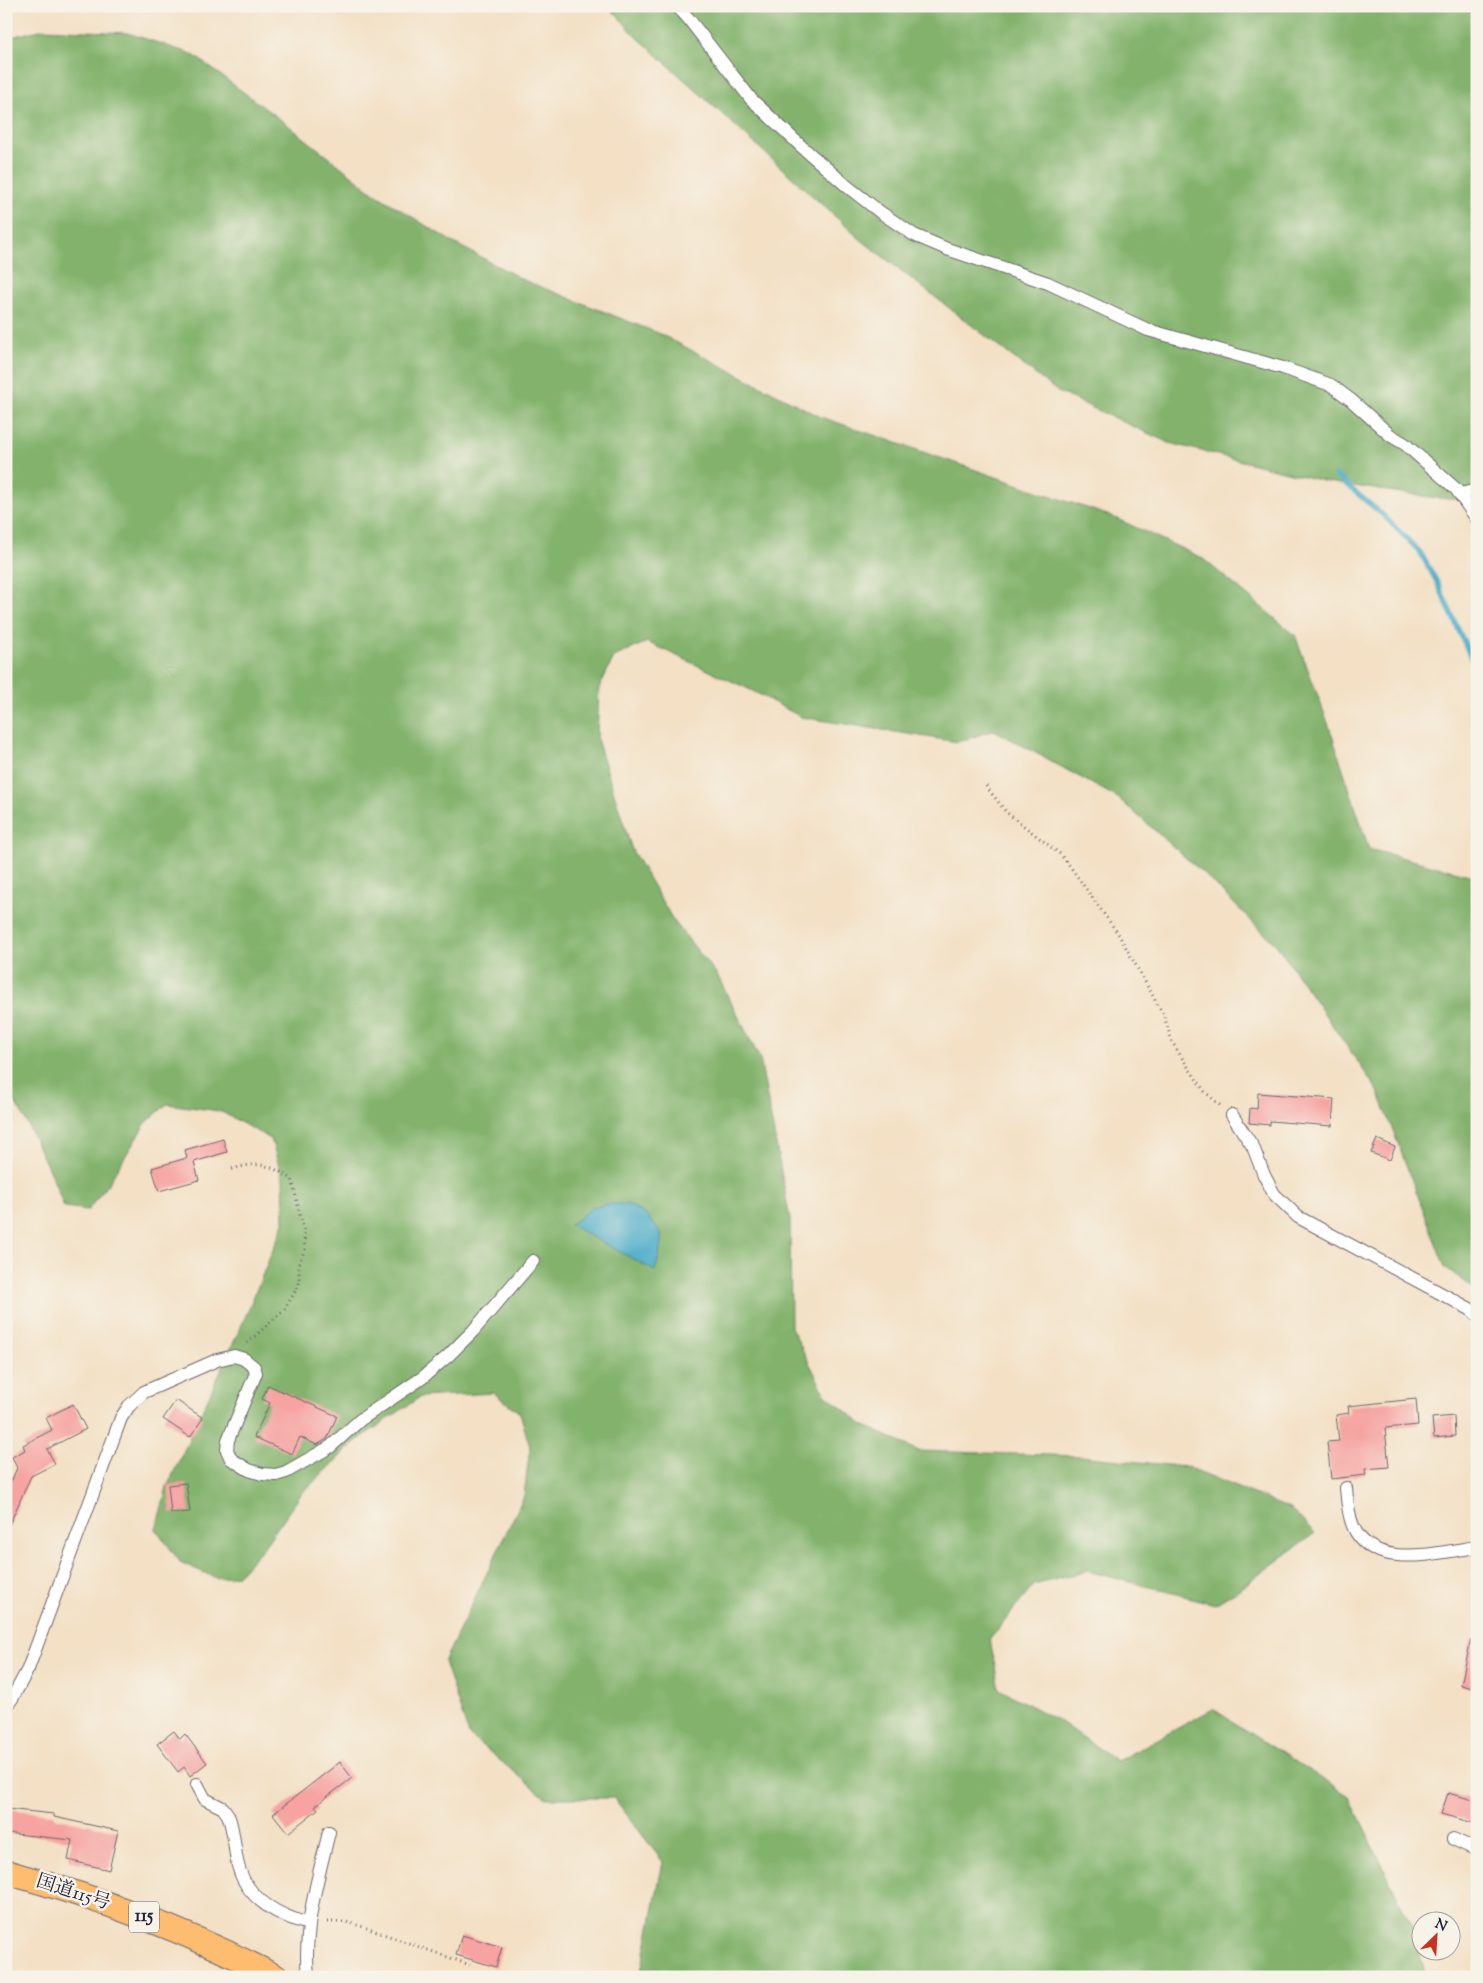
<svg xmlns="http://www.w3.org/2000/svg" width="1483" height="1983" font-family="'Sorts Mill Goudy','Noto Serif JP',serif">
<rect width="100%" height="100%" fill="#f7f3e8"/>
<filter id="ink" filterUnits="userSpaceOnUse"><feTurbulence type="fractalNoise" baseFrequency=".02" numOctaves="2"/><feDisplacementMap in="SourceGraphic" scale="10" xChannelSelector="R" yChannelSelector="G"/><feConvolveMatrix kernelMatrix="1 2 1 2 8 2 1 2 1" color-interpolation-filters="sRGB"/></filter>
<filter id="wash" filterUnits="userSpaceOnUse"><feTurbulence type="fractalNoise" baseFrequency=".0096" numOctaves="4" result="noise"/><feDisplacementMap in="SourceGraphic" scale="20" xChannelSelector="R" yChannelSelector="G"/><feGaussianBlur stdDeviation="1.12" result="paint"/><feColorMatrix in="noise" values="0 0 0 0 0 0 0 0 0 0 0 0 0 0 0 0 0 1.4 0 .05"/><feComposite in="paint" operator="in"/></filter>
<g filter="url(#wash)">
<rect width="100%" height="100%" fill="#f3e0c5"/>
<path fill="#82b26c" stroke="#526a54" d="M 608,6 L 1477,6 L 1477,501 L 1436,498 L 1327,482 L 1169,443 L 1058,392 L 860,239 L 636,36 Z
M 44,29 L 128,33 L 192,54 L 285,123 L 377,195 L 454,243 L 526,281 L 658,333 L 821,417 L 1113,517 L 1202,558 L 1295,635 L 1328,723 L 1369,849 L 1477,877 L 1477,1291 L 1445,1267 L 1378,1091 L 1278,947 L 1203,873 L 1118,798 L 994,730 L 958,742 L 801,717 L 753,691 L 647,642 L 614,657 L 599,688 L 597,739 L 632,850 L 673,920 L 717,975 L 760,1059 L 790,1219 L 791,1327 L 825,1394 L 863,1425 L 919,1451 L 1080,1456 L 1188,1467 L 1292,1510 L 1315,1533 L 1238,1590 L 1215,1604 L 1088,1571 L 1034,1585 L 990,1639 L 999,1689 L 1061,1722 L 1117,1761 L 1213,1709 L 1349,1796 L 1413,1929 L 1426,1977 L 640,1977 L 663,1862 L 614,1798 L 546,1798 L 469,1735 L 444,1662 L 524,1496 L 530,1447 L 520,1413 L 494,1393 L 420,1397 L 356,1441 L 302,1493 L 263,1548 L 238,1575 L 216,1578 L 180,1562 L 156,1529 L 167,1487 L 244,1320 L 284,1223 L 283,1179 L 271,1139 L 220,1111 L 167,1104 L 145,1124 L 110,1181 L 88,1210 L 64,1207 L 54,1181 L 26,1121 L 6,1086 L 6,38 Z"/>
<path fill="#48acc8" stroke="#356782" d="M 608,1204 L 628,1204 L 647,1216 L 662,1235 L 659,1256 L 655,1271 L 570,1225 L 593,1207 Z"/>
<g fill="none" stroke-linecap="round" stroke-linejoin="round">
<path stroke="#48acc8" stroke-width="5" d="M 1335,475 L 1383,515 L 1420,552 L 1437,582 L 1477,671"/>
</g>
<g id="blocks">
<path fill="#f6a3a1" d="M 1258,1093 L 1334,1099 L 1332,1126 L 1270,1121 L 1270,1125 L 1249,1123 L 1250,1108 L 1257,1109 Z
M 223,1139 L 227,1152 L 194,1162 L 199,1180 L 159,1191 L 152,1168 L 187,1158 L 185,1150 Z
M 1377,1139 L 1395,1147 L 1390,1160 L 1371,1153 Z
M 268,1385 L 337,1416 L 327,1439 L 317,1445 L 300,1437 L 292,1454 L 254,1437 L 270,1403 L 262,1399 Z
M 1416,1399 L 1418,1425 L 1385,1428 L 1389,1467 L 1365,1469 L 1366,1475 L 1331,1479 L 1327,1442 L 1339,1441 L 1336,1415 L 1349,1413 L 1348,1406 Z
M 176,1400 L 203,1418 L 190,1437 L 163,1419 Z
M 73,1404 L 86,1429 L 47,1449 L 55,1464 L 31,1476 L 6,1532 L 6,1493 L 17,1468 L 12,1457 L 25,1450 L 23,1445 L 52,1430 L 46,1418 Z
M 1454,1416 L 1455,1436 L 1434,1438 L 1432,1418 Z
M 186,1483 L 190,1512 L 171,1513 L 168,1485 Z
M 1471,1639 L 1477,1639 L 1477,1689 L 1461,1685 Z
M 174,1731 L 180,1739 L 185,1734 L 207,1763 L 190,1776 L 184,1767 L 178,1772 L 157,1744 Z
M 340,1762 L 352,1778 L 315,1806 L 318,1809 L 288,1833 L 273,1814 Z
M 1448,1793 L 1477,1801 L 1477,1824 L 1441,1814 Z
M 6,1809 L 54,1814 L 54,1817 L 118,1831 L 109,1870 L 68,1860 L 72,1840 L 6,1833 Z
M 462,1935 L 502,1947 L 496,1967 L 456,1955 Z"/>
</g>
</g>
<g filter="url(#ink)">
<use href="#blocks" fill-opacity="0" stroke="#6b646b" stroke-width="1"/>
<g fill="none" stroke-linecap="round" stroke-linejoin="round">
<g stroke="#6b646b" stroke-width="14">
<path id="street" d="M 677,6 L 688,18 L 751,99 L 802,147 L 848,187 L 880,212 L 914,235 L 947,249 L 1048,283 L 1148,330 L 1283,368 L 1331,385 L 1351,400 L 1390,435 L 1405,444 L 1456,489 L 1477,519
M 1460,494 L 1477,490
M 1232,1115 L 1253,1147 L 1264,1175 L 1274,1194 L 1298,1217 L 1470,1309 L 1477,1315
M 1346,1488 C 1347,1500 1348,1514 1353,1526 C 1372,1572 1439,1552 1477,1547
M 6,1707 L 13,1697 L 28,1669 L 121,1418 L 129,1406 L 144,1392 L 217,1360 L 234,1356 L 244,1359 L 254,1367 L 256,1373 L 228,1440 L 227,1450 L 231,1459 L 249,1470 L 262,1474 L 276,1475 L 286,1472 L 330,1447 L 360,1420 L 422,1378 L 448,1356 L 473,1331 L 533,1261
M 197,1784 L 205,1799 L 223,1808 L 228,1815 C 234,1830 234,1846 237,1861 C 244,1898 276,1915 309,1924
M 1453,1839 L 1477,1850
M 308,1976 C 303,1927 318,1879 329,1832"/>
</g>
<g stroke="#6b646b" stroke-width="26">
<path id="highway" d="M 6,1872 C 99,1898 190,1932 276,1977"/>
</g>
<path stroke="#6b646b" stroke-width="3" stroke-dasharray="1 4" stroke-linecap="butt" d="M 986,786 L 1006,812 L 1060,854 L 1069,865 L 1119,935 L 1164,1016 L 1172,1042 L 1188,1067 L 1205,1092 L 1222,1107
M 232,1169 C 259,1161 268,1164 292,1179 L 304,1233 L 305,1249 L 299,1263 L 299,1285 L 284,1310 L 245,1345
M 322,1922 L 346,1922 L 361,1926 L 470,1965"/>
<use href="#street" stroke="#fff" stroke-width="12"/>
<use href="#highway" stroke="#fdbc70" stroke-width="24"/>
</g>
</g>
<g text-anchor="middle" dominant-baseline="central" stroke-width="5" stroke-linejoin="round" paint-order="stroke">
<rect fill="#f7f3e8" stroke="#62616f" stroke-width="1" x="129" y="1901.5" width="30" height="31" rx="4"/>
<g font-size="18" font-weight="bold" fill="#22223b">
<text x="144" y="1917">115</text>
</g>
<g font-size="19" fill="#22223b" stroke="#f7f3e8">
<text transform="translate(73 1893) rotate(18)">国道115号</text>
</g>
</g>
<rect width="1483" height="1983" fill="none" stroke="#f7f3e8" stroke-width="25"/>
<g transform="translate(1436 1936) rotate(25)"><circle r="24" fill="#f7f3e8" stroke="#a29fa3"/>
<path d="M0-4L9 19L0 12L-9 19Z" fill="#c8321e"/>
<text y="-8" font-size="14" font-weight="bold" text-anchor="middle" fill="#22223b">N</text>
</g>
</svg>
